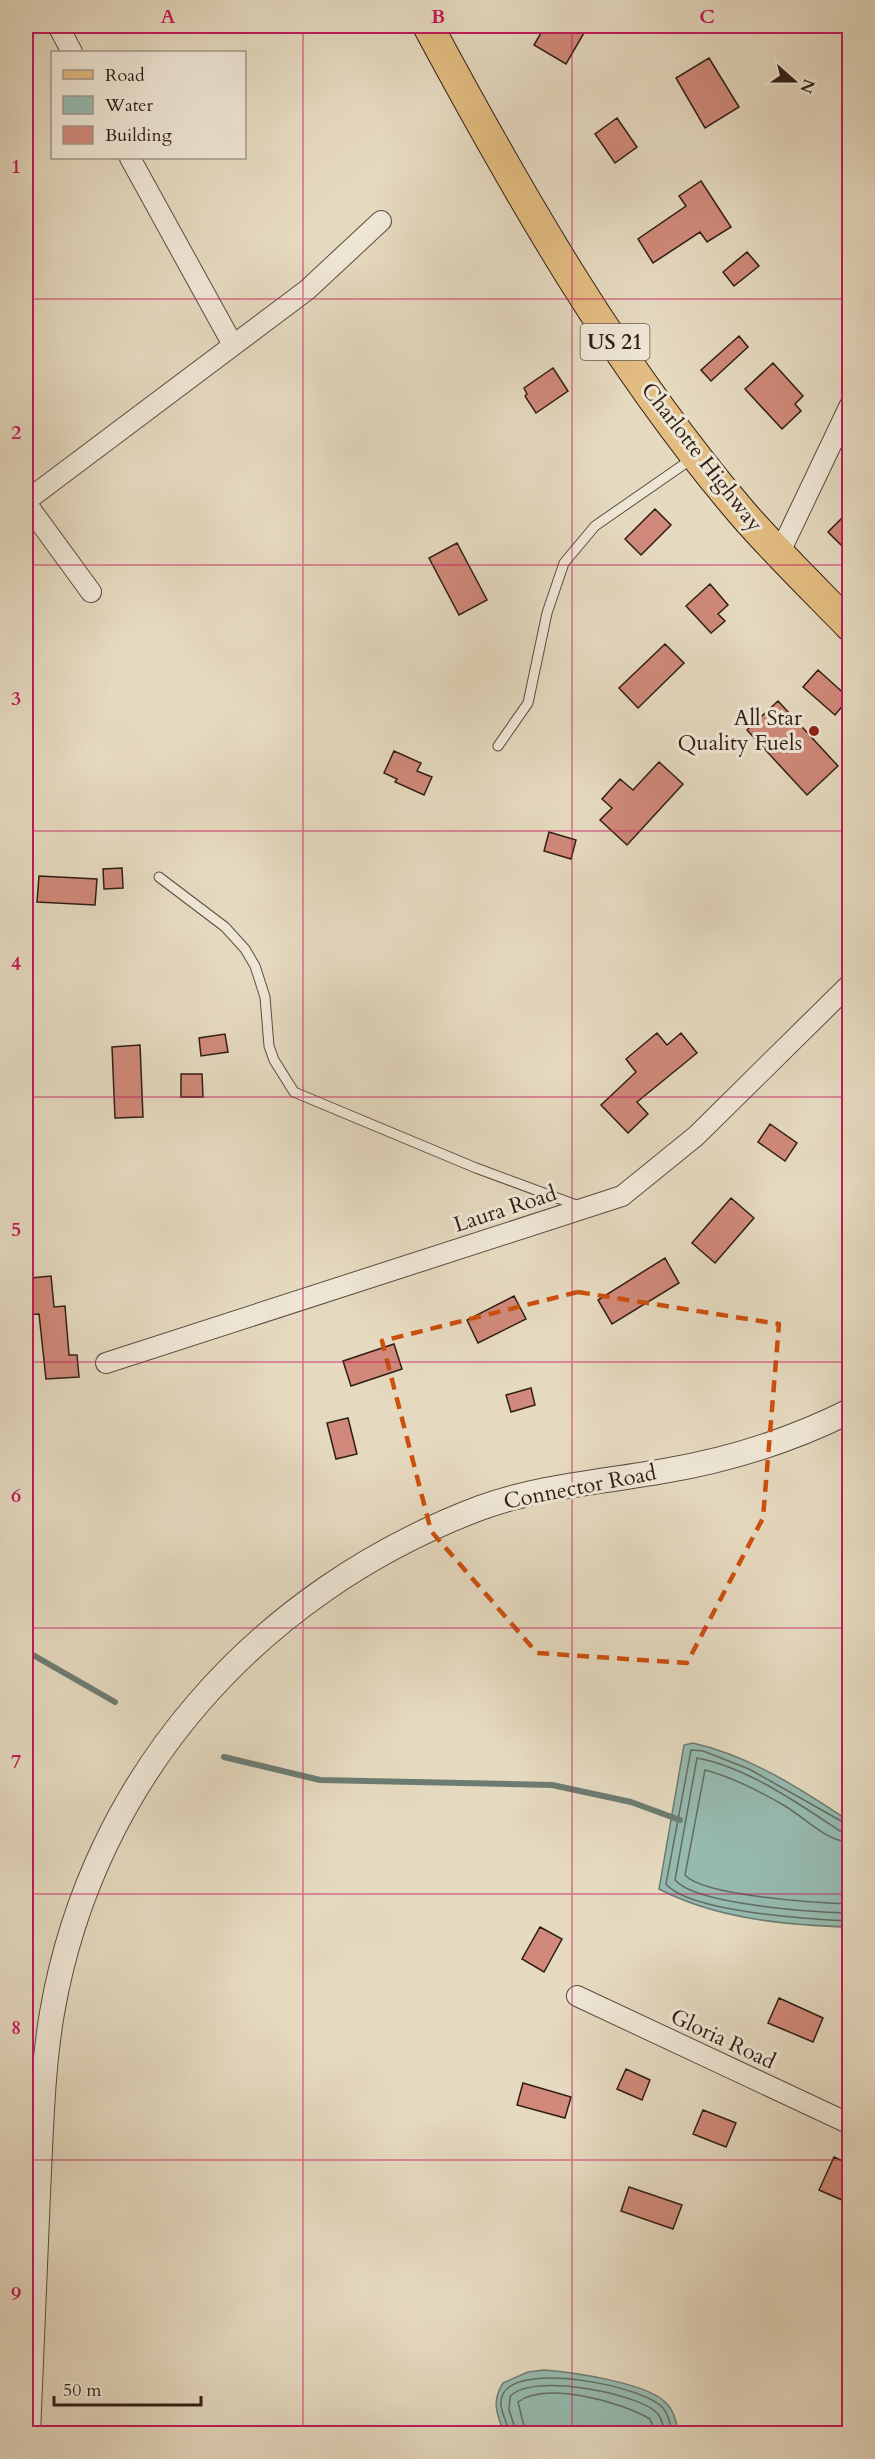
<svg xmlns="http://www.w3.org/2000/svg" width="875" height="2459" font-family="Cardo,serif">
<rect width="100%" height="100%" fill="#e5d9bf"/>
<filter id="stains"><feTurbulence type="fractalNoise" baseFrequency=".00333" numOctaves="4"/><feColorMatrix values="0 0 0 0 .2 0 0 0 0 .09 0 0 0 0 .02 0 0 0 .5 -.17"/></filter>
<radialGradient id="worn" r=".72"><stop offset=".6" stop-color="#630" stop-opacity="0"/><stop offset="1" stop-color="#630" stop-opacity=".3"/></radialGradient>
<path fill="#96baaf" stroke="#6d7c72" stroke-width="1.5" d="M 693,1743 C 750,1756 801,1789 849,1821 L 849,1927 C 785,1925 717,1919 659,1889 L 684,1745 Z
M 544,2370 C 571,2372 650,2383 667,2404 C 675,2412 676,2423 679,2433 L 504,2433 C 497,2414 491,2402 503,2383 L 528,2372 Z"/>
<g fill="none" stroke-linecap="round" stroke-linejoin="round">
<path stroke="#636c62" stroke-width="1.5" d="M 850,1826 L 749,1769 L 703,1751 L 691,1750 L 666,1884 C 690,1912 811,1919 850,1921
M 850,1833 L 840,1831 C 799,1804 747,1767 697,1758 L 675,1880 C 696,1905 815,1912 850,1913
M 850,1842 C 827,1842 804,1817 785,1806 C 761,1792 732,1777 705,1770 L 685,1875 C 703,1896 819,1903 850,1904
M 509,2434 C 508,2420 496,2408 503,2394 C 519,2361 644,2386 663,2408 C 669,2415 670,2424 673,2434
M 517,2434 L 509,2410 L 510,2397 C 529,2372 636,2393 656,2412 C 662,2417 663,2426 665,2434
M 526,2434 L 518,2402 C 546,2381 622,2402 650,2419 L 656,2434"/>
<path stroke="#6d7c72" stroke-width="6" d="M 26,1651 L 115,1702
M 224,1757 L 320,1780 L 552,1785 L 631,1802 L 680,1820"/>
</g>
<path fill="#d0897a" stroke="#301e16" stroke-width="1.5" d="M 545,26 L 588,26 L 566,64 L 534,45 Z
M 709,58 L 739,107 L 705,128 L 676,78 Z
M 617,118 L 637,147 L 615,163 L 595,134 Z
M 701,181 L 731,227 L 707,242 L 700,232 L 653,263 L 638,239 L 686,206 L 679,196 Z
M 747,252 L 759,266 L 734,286 L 723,272 Z
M 739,336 L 748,347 L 711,381 L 701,370 Z
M 773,363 L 803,396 L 795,404 L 801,411 L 782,429 L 745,389 Z
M 553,368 L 568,391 L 536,413 L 525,396 L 527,394 L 524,388 Z
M 655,509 L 671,525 L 641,555 L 625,539 Z
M 849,511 L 849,553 L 828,532 Z
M 457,543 L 487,600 L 459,615 L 429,558 Z
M 710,584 L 728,605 L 718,614 L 725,621 L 711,633 L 686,606 Z
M 665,644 L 684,663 L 638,708 L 619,688 Z
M 818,670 L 849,698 L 835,715 L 803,687 Z
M 778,701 L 838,766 L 807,795 L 747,730 Z
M 394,751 L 421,763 L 417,771 L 432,777 L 424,795 L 395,782 L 397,779 L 384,773 Z
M 659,762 L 683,784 L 627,845 L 600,820 L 612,808 L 602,799 L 620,779 L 633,790 Z
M 549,832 L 576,840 L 571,859 L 544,851 Z
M 122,868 L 123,888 L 104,889 L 103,869 Z
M 39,876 L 97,879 L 95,905 L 37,902 Z
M 657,1033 L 667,1045 L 681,1033 L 697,1053 L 637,1102 L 648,1114 L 628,1133 L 601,1105 L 636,1072 L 626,1059 Z
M 225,1034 L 228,1052 L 201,1056 L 199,1038 Z
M 140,1045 L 143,1117 L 115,1118 L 112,1047 Z
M 181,1074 L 202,1074 L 203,1097 L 181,1097 Z
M 770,1124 L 797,1143 L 785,1161 L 758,1142 Z
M 731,1198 L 754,1218 L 715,1263 L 692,1243 Z
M 665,1258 L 679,1283 L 612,1324 L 598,1300 Z
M 51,1276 L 54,1307 L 65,1306 L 69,1355 L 77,1355 L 79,1377 L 46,1379 L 39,1314 L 26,1315 L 26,1293 L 32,1292 L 31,1278 Z
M 514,1296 L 526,1319 L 478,1343 L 467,1320 Z
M 394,1344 L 402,1369 L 351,1386 L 343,1361 Z
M 531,1388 L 535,1405 L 511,1412 L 506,1395 Z
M 348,1418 L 357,1454 L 336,1459 L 327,1423 Z
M 540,1927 L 562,1939 L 544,1972 L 522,1959 Z
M 779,1998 L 823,2018 L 813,2042 L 768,2023 Z
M 626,2069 L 650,2080 L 642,2100 L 617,2089 Z
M 523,2083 L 571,2097 L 565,2118 L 517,2105 Z
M 703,2110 L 736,2123 L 726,2147 L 693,2134 Z
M 834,2157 L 849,2164 L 849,2203 L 819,2190 Z
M 629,2187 L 682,2205 L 673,2229 L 621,2211 Z"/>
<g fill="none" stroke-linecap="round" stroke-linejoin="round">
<g stroke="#5d4d40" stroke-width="11">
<path id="service" d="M 498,746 L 528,703 L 547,613 L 564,563 L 595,526 L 693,458
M 159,877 L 225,927 L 245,949 L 255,966 L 265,997 L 269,1046 L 274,1060 L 294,1092 L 476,1168 L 579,1206"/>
</g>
<g stroke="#5d4d40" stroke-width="22">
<path id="minor" d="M 58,26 L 72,52
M 130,158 L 233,345
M 26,501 L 307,290 L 381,221
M 26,503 L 91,592
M 780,552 L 850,405
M 106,1363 L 622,1196 L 696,1136 L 850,984
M 577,1996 L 850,2124"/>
</g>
<g stroke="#5d4d40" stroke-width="26">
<path id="tertiary" d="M 28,2434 C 32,2353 35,2273 38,2193 C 41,2133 42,2072 52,2013 C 93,1776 258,1592 480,1508 C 540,1486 602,1482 664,1471 C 729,1460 790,1441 850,1411"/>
</g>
<g stroke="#301e16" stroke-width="32">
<path id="primary" d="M 428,26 C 519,195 617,367 743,514 C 777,553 814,589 850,626"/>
</g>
<use href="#service" stroke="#eee6d5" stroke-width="9"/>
<use href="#minor" stroke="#eee6d5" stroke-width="20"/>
<use href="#tertiary" stroke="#eee6d5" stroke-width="24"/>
<use href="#primary" stroke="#e2bc80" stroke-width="30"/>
</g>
<path fill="none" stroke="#cc500e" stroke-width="4.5" stroke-dasharray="12 8" stroke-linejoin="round" d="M 578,1292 L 779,1324 L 763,1518 L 687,1663 L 537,1653 L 431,1531 L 382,1341 Z"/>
<path fill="none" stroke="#c2185b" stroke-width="1.5" stroke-opacity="0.55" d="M 303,26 L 303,2434M 572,26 L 572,2434M 26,299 L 850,299M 26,565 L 850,565M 26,831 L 850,831M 26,1097 L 850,1097M 26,1362 L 850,1362M 26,1628 L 850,1628M 26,1894 L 850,1894M 26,2160 L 850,2160"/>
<circle fill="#8f2418" stroke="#eee6d5" stroke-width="2" cx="814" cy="731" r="6"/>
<g text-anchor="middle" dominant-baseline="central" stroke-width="6" stroke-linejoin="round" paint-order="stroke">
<rect fill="#eee6d5" stroke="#695a4f" stroke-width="1.5" x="580.5" y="324" width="69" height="36" rx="4.5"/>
<g font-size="21" font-weight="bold" fill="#301e16">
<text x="615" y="342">US 21</text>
</g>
<g font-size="22" fill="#301e16" stroke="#eee6d5">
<text transform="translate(702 457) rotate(52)">Charlotte Highway</text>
<text transform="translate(505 1209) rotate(-18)">Laura Road</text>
<text transform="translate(580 1487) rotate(-11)">Connector Road</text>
<text transform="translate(723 2039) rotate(25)">Gloria Road</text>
</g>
<g font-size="22" fill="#301e16" stroke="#eee6d5" text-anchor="end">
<text x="802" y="718">All Star<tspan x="802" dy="25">Quality Fuels</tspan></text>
</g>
</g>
<rect width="875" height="2459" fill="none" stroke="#e5d9bf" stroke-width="66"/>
<rect x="51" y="51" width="195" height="108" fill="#eee6d5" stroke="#a29689" stroke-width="1.5"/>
<rect x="63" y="70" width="30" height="9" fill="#e2bc80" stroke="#a29689" stroke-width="1.5"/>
<text x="105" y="81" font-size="18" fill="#301e16">Road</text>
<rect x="63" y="96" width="30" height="18" fill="#96baaf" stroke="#a29689" stroke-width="1.5"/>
<text x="105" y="111" font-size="18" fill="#301e16">Water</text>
<rect x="63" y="126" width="30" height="18" fill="#d0897a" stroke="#a29689" stroke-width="1.5"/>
<text x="105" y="141" font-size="18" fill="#301e16">Building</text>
<g transform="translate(794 81) rotate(111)" stroke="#eee6d5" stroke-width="4.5" paint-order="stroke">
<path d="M0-4.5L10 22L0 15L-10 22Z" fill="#301e16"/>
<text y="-9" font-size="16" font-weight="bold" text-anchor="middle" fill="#301e16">N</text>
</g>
<path d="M54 2396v9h147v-9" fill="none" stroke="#301e16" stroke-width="3"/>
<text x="63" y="2396" font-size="18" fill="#301e16" stroke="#eee6d5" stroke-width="4.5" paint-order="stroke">50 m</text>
<rect x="33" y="33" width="809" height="2393" fill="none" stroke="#c2185b" stroke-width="2"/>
<g font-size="20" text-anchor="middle" font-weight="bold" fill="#c2185b">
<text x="168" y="23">A</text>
<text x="438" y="23">B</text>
<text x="707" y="23">C</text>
<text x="16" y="173">1</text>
<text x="16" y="439">2</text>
<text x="16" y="705">3</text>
<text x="16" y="970">4</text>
<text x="16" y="1236">5</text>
<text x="16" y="1502">6</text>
<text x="16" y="1768">7</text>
<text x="16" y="2034">8</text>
<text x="16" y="2300">9</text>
</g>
<rect width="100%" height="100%" filter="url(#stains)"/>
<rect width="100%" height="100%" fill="url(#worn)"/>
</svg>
